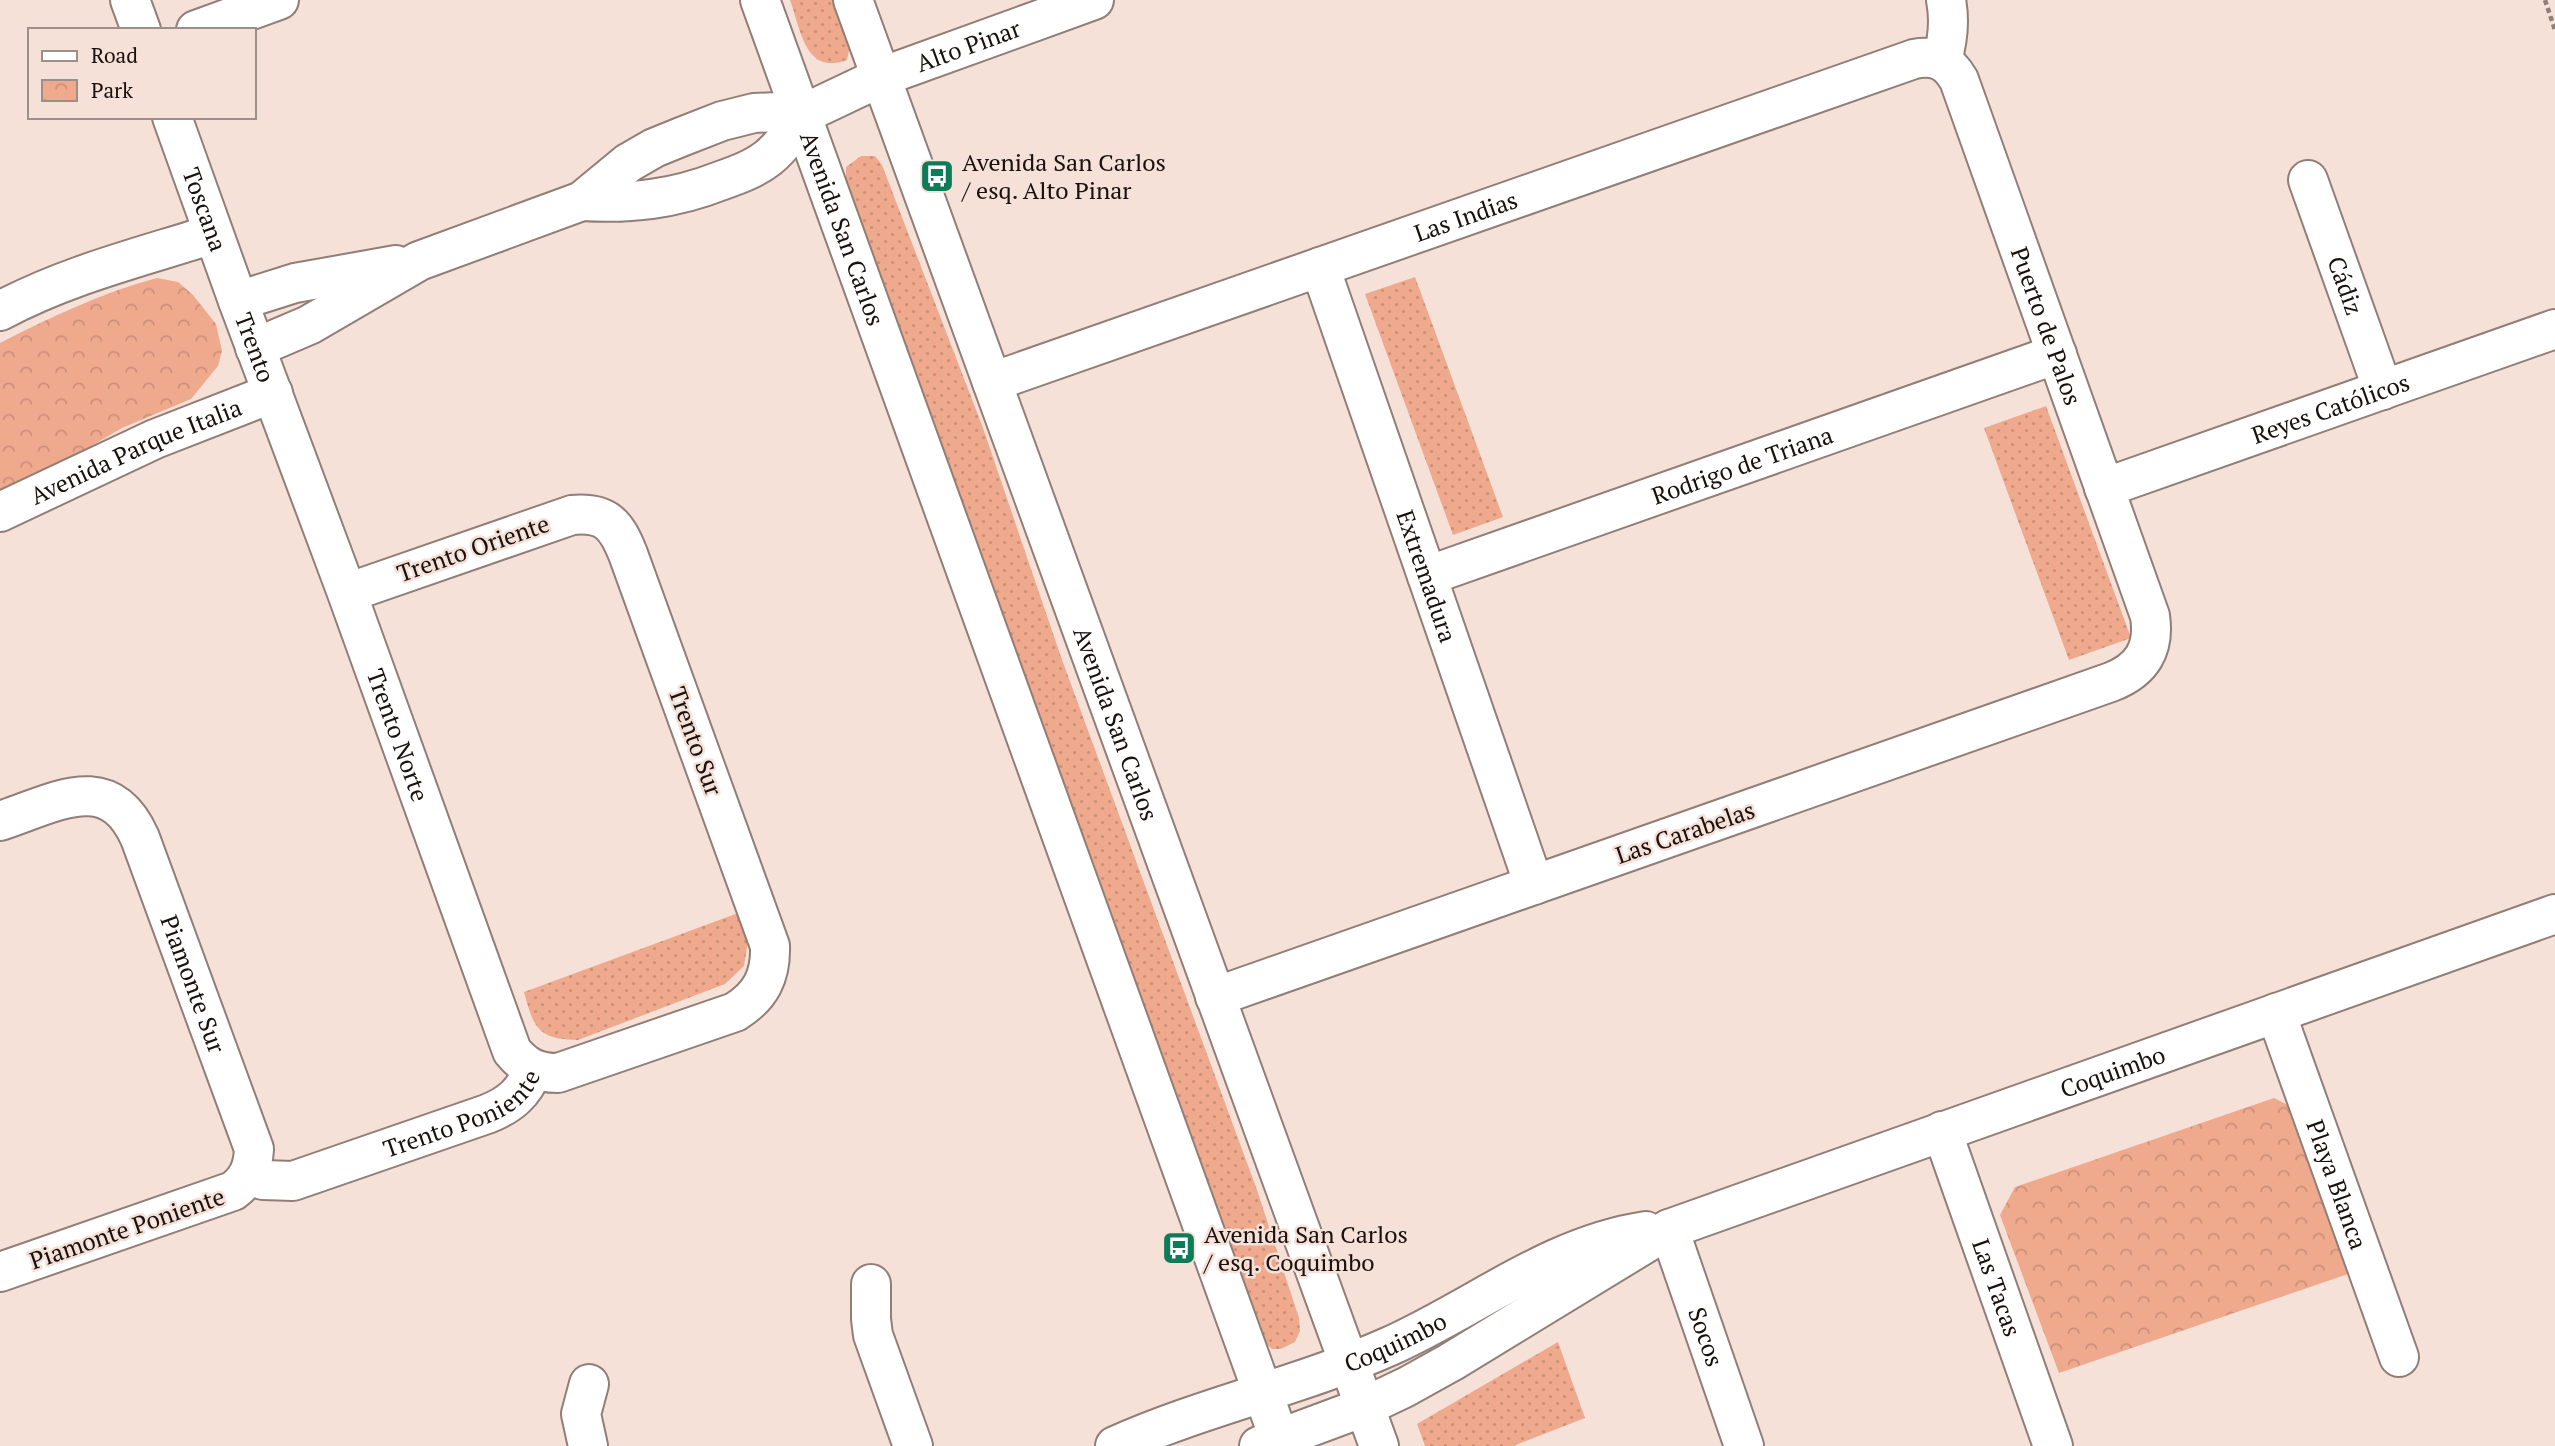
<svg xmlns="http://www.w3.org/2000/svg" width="2555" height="1446" font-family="'PT Serif',serif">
<defs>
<pattern id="grass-dots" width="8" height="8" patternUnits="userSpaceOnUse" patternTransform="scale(1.75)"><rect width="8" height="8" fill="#efa98d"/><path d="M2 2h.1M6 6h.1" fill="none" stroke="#cc9078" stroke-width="1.8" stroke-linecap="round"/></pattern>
<pattern id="park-crowns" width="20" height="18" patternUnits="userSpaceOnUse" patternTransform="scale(1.75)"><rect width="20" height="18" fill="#efa98d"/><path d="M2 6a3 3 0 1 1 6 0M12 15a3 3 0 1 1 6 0" fill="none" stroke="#cc9078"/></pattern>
</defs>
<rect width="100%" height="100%" fill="#f6e1d8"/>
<path fill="url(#grass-dots)" d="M 790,0 L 836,0 L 851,42 L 847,60 C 805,76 801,30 790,0 Z
M 861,156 L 875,156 L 882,165 L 983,428 L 1061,657 L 1257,1190 L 1299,1318 L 1300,1331 L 1295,1342 L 1281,1349 L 1272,1349 L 1257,1335 L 846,184 L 846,167 Z
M 1415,277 L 1503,517 L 1453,535 L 1365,294 Z
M 2046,406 L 2131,638 L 2069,660 L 1984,428 Z
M 741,912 L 748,941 L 744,966 L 725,984 L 578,1040 C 538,1039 534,1029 524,992 Z
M 1558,1342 L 1585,1418 L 1513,1446 L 1425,1446 L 1417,1424 Z"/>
<path fill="url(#park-crowns)" d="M 157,278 L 178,282 L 193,295 L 216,324 L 222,351 L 218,366 L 191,399 L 122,428 L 64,462 L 0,492 L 0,343 C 51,317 101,293 157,278 Z
M 2274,1098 L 2298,1110 L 2354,1272 L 2059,1373 L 2000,1215 L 2015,1187 Z"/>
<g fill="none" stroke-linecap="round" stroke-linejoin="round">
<g stroke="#917e76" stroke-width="42">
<g id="street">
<path d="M 130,0 L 141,30"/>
<path d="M 196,30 L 279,0"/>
<path d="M 1942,60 C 1948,40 1950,21 1946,0"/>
<path id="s1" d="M 172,117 L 238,301 L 347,593 L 512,1051 C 525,1067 537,1073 558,1073 L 735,1012 C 761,996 771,976 770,946 L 628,554 C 616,524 606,512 572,515 L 347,593"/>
<path id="s2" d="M 2308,180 L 2383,390"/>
<path d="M 582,201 C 631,204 674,199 720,181 C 737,175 754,169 768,158 C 783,146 792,131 801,115"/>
<path id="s3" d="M 1320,267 L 1534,885"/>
<path d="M 238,301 L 295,283 L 396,265"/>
<path d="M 0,311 C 67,275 141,257 213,234"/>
<path id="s4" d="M 255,348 L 309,325 L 419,261 L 582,201 L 628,163 L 654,148 L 681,137 L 722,121 L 754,113 L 778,112 L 801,115 L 881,77 L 1094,0"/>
<path id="s5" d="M 992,382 L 1914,59 C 1936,55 1948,61 1959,80 L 2150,616 C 2155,649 2142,670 2111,682 L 1215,997"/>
<path id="s6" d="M 2104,488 L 2555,329"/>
<path id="s7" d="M 0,512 L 155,439 L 273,393"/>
<path id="s8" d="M 1427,576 L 2057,354"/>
<path id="s9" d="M 0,821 C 55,803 109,768 140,838 L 254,1149 C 253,1168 248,1180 233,1191 L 0,1272"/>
<path id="s10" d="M 2276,1013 L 2399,1357"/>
<path id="s11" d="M 1942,1131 L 2053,1446"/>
<path id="s12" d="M 249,1175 L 263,1180 L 293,1181 L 487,1114 C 510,1105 524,1093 533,1070"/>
<path id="s13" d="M 1669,1229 L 1744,1446"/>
<path d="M 871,1284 L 871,1319 L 873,1335 L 913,1446"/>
<path d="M 588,1446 L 581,1414 L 589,1384"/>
</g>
</g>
<g stroke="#917e76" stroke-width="42">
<g id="secondary">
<path id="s14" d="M 760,0 L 1282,1446"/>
<path id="s15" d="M 853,0 L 1379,1446"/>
<path id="s16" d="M 1115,1446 C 1204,1406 1301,1386 1390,1346 C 1475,1308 1551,1245 1646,1231"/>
<path id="s17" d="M 1259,1446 L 1364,1407 L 1406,1387 L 1451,1362 L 1669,1229 L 2555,914"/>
</g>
</g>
<path stroke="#8e7f79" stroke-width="4.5" stroke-dasharray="5 3.5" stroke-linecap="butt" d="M 2545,0 L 2555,30"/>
<use href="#street" stroke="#fff" stroke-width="38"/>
<use href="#secondary" stroke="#fff" stroke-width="38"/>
</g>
<defs>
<g id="bus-square" transform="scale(1.75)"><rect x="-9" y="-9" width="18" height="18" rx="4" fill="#0e7c58" stroke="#f6e1d8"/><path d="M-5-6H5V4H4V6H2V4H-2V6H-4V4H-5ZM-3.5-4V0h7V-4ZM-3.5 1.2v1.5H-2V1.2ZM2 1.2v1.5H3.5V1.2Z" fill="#fff"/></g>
</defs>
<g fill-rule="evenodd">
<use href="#bus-square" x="937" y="176"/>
<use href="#bus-square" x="1179" y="1248"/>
</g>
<g text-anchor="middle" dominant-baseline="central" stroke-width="5" stroke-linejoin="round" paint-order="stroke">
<g font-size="24" fill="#18110e" stroke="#f6e1d8">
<text stroke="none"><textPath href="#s4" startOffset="784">Alto Pinar</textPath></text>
<text stroke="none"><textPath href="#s1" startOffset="98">Toscana</textPath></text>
<text stroke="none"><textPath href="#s5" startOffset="502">Las Indias</textPath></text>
<text stroke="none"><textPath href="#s14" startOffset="243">Avenida San Carlos</textPath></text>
<text stroke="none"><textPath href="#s2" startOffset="112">Cádiz</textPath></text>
<text stroke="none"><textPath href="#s5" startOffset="1292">Puerto de Palos</textPath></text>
<text stroke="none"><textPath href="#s1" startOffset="245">Trento</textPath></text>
<text stroke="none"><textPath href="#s6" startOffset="240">Reyes Católicos</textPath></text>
<text stroke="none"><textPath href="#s7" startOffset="149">Avenida Parque Italia</textPath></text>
<text stroke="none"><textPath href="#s8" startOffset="334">Rodrigo de Triana</textPath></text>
<text transform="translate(473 548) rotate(-19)">Trento Oriente</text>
<text stroke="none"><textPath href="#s3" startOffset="327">Extremadura</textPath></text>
<text stroke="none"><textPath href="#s15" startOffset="770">Avenida San Carlos</textPath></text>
<text stroke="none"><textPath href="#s1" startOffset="658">Trento Norte</textPath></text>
<text transform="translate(696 741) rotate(70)">Trento Sur</text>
<text transform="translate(1685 832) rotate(-19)">Las Carabelas</text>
<text stroke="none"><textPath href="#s9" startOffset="318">Piamonte Sur</textPath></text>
<text stroke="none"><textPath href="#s17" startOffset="936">Coquimbo</textPath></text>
<text stroke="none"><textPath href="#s12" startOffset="228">Trento Poniente</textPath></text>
<text stroke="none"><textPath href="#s10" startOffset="182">Playa Blanca</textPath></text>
<text transform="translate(127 1228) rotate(-19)">Piamonte Poniente</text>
<text stroke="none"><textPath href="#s11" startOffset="166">Las Tacas</textPath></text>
<text stroke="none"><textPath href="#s13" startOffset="114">Socos</textPath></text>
<text stroke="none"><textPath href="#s16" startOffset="299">Coquimbo</textPath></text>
</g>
<g font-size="24" fill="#18110e" stroke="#f6e1d8" text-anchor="start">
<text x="962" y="162">Avenida San Carlos<tspan x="962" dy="28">/ esq. Alto Pinar</tspan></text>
<text x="1204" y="1234">Avenida San Carlos<tspan x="1204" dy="28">/ esq. Coquimbo</tspan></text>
</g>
</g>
<rect x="28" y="28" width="228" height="91" fill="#f6e1d8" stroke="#9d8e87" stroke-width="2"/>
<rect x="42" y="51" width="35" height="10" fill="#ffffff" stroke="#9d8e87" stroke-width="2"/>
<text x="91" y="63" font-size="21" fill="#18110e">Road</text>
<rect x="42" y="80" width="35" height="21" fill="url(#park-crowns)" stroke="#9d8e87" stroke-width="2"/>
<text x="91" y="98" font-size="21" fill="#18110e">Park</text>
</svg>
